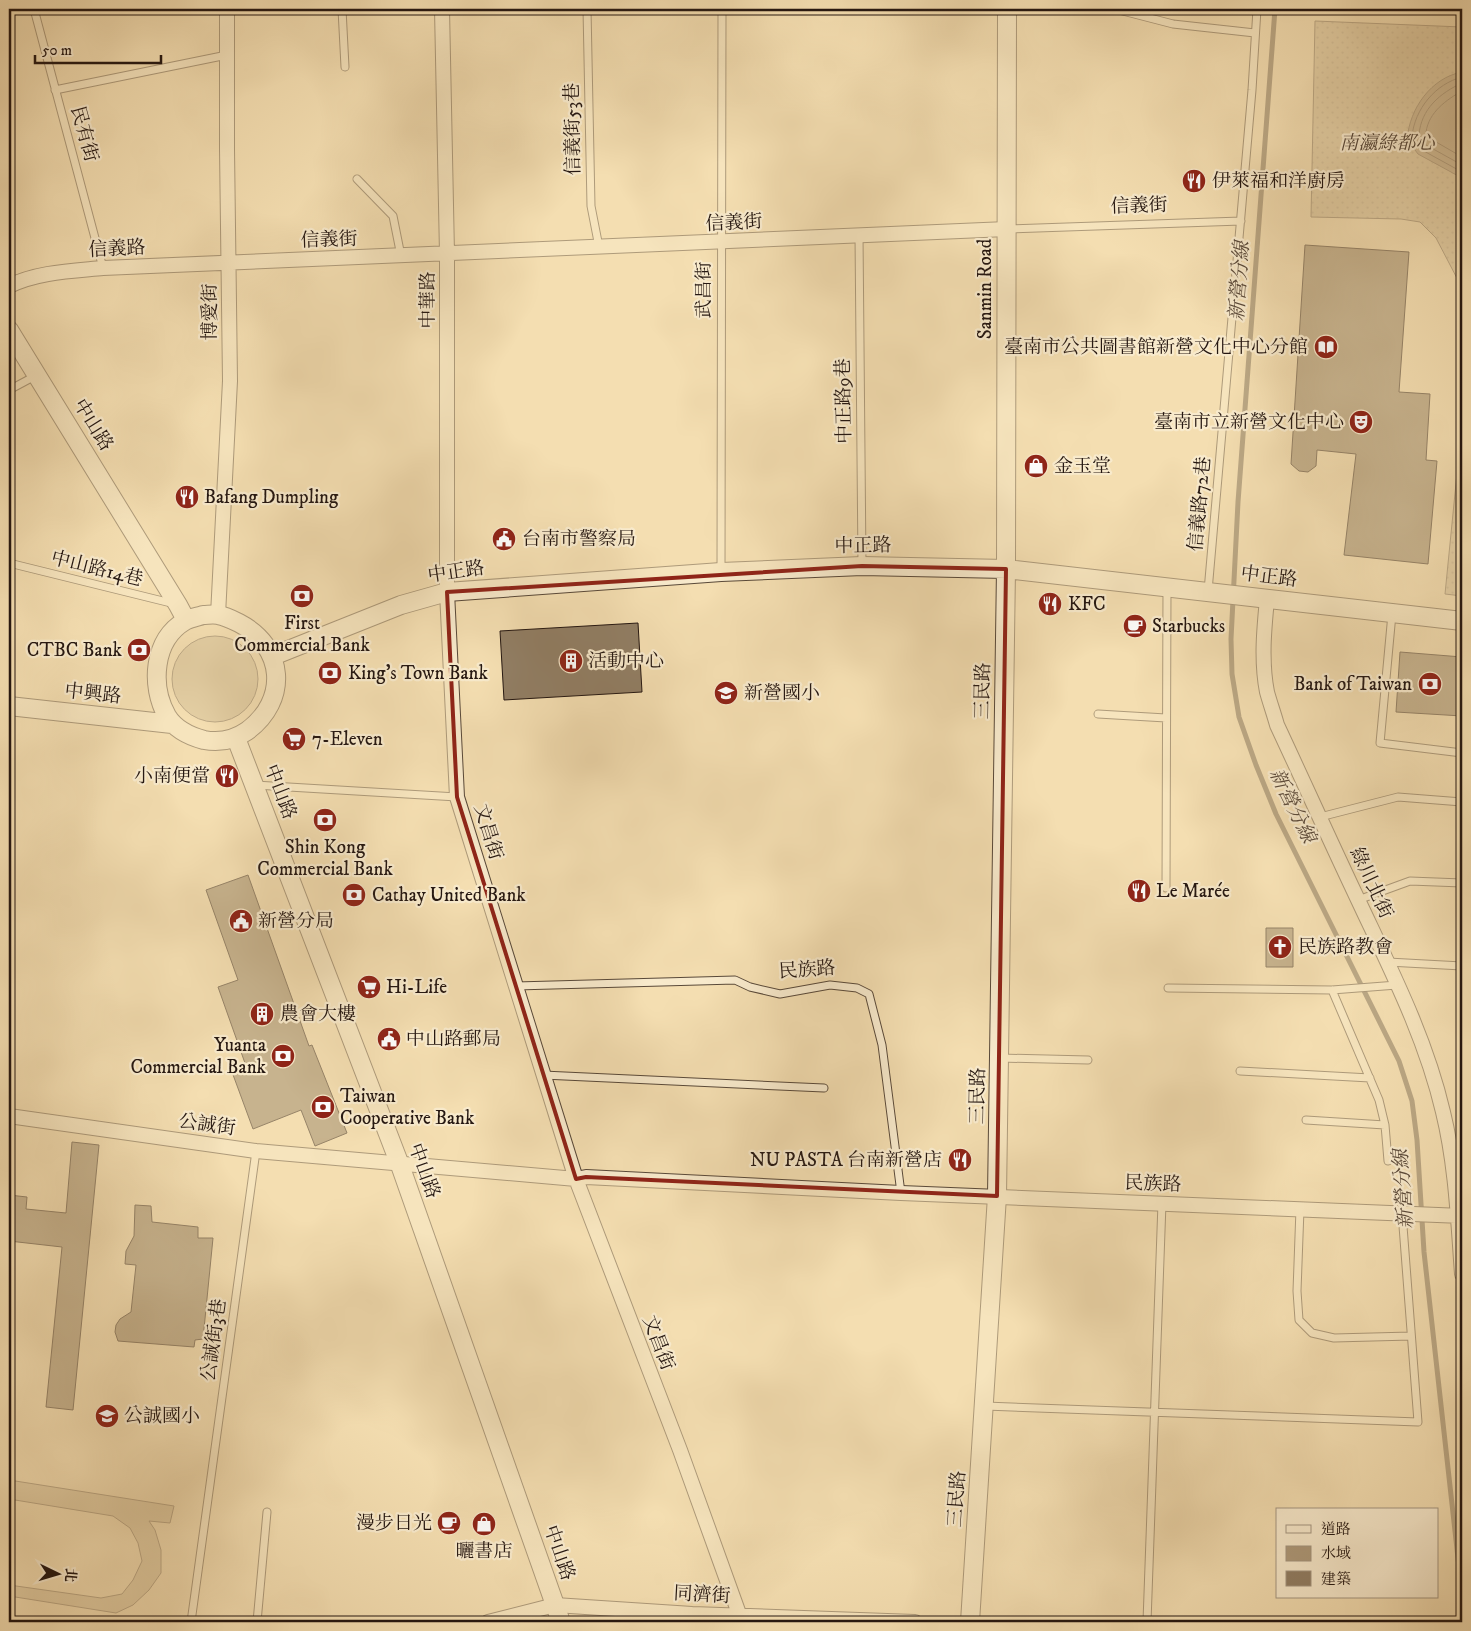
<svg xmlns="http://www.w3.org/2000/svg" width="1471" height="1631" font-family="'IM FELL DW Pica','Noto Serif TC',serif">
<defs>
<pattern id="grass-dots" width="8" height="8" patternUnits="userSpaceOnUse" patternTransform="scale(1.25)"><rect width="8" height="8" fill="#d1bc96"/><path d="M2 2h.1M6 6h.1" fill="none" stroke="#b3a180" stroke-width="1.8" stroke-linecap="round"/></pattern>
</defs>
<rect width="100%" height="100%" fill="#f4deb1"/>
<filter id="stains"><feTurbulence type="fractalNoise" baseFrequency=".004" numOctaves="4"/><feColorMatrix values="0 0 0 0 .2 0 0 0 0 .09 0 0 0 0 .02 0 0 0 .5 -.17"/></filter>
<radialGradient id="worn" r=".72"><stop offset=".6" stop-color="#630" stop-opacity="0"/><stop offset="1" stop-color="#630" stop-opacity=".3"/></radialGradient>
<path fill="url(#grass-dots)" stroke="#7b6a54" d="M 1315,21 L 1462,27 L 1462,304 L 1460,284 L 1436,238 L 1420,222 L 1401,219 L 1311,217 Z
M 1462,423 L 1462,596 L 1445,594 Z"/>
<path fill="#d1bc96" stroke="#7b6a54" d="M172 679a43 43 0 1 1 86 0a43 43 0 1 1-86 0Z
M 9,1480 L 174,1506 L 170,1523 L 149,1521 L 155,1530 L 161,1550 L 161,1573 L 149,1590 L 133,1605 L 116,1613 L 9,1596 L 9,1585 L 101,1598 L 122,1594 L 133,1580 L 142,1561 L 138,1543 L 130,1528 L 113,1516 L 9,1499 Z"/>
<path fill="#ae9a7b" stroke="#776651" d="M 1462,72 L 1462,178 L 1418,154 L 1407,139 C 1410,108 1431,78 1462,72 Z"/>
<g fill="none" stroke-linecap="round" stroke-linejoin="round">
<path stroke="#6a5846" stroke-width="1" d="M 1462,77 C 1435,84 1415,109 1412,136 L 1422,150 L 1462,172
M 1462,83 C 1440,93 1421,109 1419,135 L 1426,145 L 1462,165
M 1462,91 C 1446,100 1429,112 1426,132 L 1431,139 L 1462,157"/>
<path stroke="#776651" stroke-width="5" d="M 1275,9 L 1238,502 L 1231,639 L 1232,674 L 1239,717 L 1256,765 L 1276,814 L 1399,1061 L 1412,1101 L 1417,1140 L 1424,1252 L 1462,1594"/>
</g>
<path fill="#917e64" stroke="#251711" d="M 1305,245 L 1409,252 L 1399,392 L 1430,394 L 1426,460 L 1437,461 L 1428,564 L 1344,555 L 1356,454 L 1317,450 L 1316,466 L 1308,472 L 1299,471 L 1291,464 Z
M 638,623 L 642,692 L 504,700 L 500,631 Z
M 1400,652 L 1462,657 L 1462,716 L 1396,712 Z
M 248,875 L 309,1046 L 312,1045 L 347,1133 L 315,1146 L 301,1110 L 253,1129 L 232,1072 L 246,1066 L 218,987 L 238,980 L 206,890 Z
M 1266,928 L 1293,928 L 1293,967 L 1266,967 Z
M 72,1142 L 99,1145 L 73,1410 L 46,1407 L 62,1247 L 9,1241 L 9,1195 L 27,1197 L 26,1209 L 66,1213 Z
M 135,1205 L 151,1206 L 152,1222 L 198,1227 L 198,1238 L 213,1238 L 203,1339 L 195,1340 L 194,1347 L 118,1341 L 115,1332 L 116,1325 L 120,1319 L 131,1312 L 136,1265 L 125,1264 L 126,1251 L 134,1236 Z"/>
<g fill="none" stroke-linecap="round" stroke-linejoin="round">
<g stroke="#594939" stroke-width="9">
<path id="service" d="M 34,9 L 103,268
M 342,9 L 345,67
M 587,9 L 591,206 L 599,247
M 1115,9 L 1173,24 L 1255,33
M 55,90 L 227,55
M 357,179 L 393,216 L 401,256
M 1007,229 L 1241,221
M 859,235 L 862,565
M 9,390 L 37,375
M 9,563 L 175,604
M 721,571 L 722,9
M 1208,591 L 1252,90 L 1257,9
M 1392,614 L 1380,743 L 1462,753
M 1098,714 L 1166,718
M 255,785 L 457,797
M 1320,817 L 1398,797 L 1462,802
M 1166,888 L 1167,588
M 1358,900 L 1410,881 L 1462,883
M 1388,962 L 1462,966
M 516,986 L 735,980 L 750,987 L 780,994 L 830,985 L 857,988 L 869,994 L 882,1045 L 901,1193
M 1168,988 L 1332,990 L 1397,985
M 1332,990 L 1379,1100 L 1385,1125 L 1388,1161
M 1000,1058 L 1088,1060
M 1240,1071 L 1370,1078
M 543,1075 L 824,1088
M 1306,1120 L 1385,1125
M 1300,1209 L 1297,1291 L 1299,1320 L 1312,1333 L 1334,1338 L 1411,1336
M 985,1406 L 1418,1422 L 1402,1213
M 191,1622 L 256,1151
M 257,1622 L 267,1512
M 1147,1622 L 1162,1203"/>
</g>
<g stroke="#594939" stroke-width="16">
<path id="minor" d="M 442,9 L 447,254 L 447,592 L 457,797 L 576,1179 L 680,1450 L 742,1622
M 9,286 C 37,272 72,271 103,268 L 1007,229
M 1267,599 C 1264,630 1261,661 1267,692 C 1270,703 1274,714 1277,725 C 1305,785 1332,845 1360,904 C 1392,972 1426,1039 1443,1112 C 1456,1165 1458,1220 1462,1274
M 218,615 L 230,381 L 227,149 L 227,9
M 9,1116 L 256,1151 L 576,1179 L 586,1177 L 901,1193 L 1462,1216
M 488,1622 L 555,1605 L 692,1614 L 915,1622"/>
</g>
<g stroke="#594939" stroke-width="20">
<path id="tertiary" d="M 9,330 L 178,605 L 186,620
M 203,615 C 208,615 213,614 218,615 C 225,616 233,620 239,623 C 285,647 289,700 247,731 C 234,740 220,743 204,740 C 189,736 175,729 167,716 C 150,686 153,640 185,621 C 190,618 197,617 203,615 Z
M 273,656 L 401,605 L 447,592 L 721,572 L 862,566 L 1006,569 L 1462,621
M 9,706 L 172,724
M 236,738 L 400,1165 L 561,1622
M 970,1622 L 997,1196 L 1006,569 L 1007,9"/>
</g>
<use href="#service" stroke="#f8eacc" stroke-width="7"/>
<use href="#minor" stroke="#f8eacc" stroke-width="14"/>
<use href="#tertiary" stroke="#f8eacc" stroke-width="18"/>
</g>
<path d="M0 0H1471V1631H0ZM 862,566 L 1006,569 L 997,1196 L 586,1177 L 576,1179 L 457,797 L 447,592 Z" fill="#f4deb1" fill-opacity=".55" fill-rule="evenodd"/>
<path fill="none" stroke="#8f2418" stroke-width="4" stroke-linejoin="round" d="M 862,566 L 1006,569 L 997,1196 L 586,1177 L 576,1179 L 457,797 L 447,592 Z"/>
<defs>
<g id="restaurant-disc" transform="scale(1.25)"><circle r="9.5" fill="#8f2418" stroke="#f8eacc"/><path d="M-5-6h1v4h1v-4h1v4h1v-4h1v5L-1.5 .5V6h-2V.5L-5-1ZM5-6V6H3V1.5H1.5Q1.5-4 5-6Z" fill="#fff"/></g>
<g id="library-disc" transform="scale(1.25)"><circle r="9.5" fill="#8f2418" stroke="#f8eacc"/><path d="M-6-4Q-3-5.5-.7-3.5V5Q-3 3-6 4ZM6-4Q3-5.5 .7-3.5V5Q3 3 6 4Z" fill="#fff"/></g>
<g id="theatre-disc" transform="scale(1.25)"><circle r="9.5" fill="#8f2418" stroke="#f8eacc"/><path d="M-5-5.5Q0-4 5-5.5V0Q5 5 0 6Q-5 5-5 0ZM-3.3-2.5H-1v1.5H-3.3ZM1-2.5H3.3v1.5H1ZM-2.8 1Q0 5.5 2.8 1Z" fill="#fff"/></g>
<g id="shop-disc" transform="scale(1.25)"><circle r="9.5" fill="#8f2418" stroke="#f8eacc"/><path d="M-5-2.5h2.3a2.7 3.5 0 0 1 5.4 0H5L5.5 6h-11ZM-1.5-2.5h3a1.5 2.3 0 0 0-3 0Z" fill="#fff"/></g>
<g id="civic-disc" transform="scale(1.25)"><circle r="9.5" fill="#8f2418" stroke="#f8eacc"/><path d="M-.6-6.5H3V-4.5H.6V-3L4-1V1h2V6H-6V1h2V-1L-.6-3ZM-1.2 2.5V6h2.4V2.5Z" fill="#fff"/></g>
<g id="bank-disc" transform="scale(1.25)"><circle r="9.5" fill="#8f2418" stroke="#f8eacc"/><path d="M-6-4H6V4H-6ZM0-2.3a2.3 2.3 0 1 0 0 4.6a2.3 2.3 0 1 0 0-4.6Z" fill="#fff"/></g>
<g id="cafe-disc" transform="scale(1.25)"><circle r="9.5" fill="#8f2418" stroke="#f8eacc"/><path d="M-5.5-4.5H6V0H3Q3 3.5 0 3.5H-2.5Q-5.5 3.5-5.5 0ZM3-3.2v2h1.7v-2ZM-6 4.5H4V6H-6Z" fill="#fff"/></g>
<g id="building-disc" transform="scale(1.25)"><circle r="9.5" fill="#8f2418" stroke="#f8eacc"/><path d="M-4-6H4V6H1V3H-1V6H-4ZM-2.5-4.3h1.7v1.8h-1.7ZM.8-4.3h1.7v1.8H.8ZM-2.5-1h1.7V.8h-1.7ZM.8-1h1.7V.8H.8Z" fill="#fff"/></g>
<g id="school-disc" transform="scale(1.25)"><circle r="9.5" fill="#8f2418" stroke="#f8eacc"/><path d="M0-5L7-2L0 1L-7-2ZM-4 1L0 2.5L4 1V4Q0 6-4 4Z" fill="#fff"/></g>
<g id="supermarket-disc" transform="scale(1.25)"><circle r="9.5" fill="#8f2418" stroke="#f8eacc"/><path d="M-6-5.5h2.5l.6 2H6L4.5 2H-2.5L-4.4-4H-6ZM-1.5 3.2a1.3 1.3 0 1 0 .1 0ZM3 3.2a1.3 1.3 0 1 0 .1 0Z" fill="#fff"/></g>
<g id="church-disc" transform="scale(1.25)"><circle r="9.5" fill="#8f2418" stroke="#f8eacc"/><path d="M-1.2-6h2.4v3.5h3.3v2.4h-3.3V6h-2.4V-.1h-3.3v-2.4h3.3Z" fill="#fff"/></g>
</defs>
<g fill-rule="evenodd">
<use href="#restaurant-disc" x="1194" y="181"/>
<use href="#library-disc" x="1326" y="347"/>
<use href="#theatre-disc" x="1361" y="422"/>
<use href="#shop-disc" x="1036" y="466"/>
<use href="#restaurant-disc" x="187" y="497"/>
<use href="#civic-disc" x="504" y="539"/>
<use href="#bank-disc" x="302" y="596"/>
<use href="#restaurant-disc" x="1050" y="604"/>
<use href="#cafe-disc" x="1135" y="626"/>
<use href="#bank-disc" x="139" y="650"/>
<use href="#building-disc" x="571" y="661"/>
<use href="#bank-disc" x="330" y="673"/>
<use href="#bank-disc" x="1430" y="684"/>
<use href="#school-disc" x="726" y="693"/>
<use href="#supermarket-disc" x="294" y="739"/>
<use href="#restaurant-disc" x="227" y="776"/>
<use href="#bank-disc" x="325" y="820"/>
<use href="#restaurant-disc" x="1139" y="891"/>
<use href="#bank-disc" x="354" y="895"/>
<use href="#civic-disc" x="241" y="921"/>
<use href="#church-disc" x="1280" y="947"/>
<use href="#supermarket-disc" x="369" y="987"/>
<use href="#building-disc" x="262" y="1014"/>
<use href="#civic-disc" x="389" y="1039"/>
<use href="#bank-disc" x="283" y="1056"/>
<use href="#bank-disc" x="323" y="1107"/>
<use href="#restaurant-disc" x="960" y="1160"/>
<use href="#school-disc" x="107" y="1416"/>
<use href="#cafe-disc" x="449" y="1523"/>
<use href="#shop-disc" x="484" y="1524"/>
</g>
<g text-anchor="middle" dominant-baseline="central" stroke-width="4.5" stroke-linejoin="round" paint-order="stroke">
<g font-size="19" fill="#251711" stroke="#f8eacc">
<text transform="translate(573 129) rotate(-91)">信義街53巷</text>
<text transform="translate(84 134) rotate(75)">民有街</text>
<text transform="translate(1139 206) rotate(-2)">信義街</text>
<text transform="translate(734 223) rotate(-3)">信義街</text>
<text transform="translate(329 240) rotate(-2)">信義街</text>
<text transform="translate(117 249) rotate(-3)">信義路</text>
<text transform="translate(985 289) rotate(-90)">Sanmin Road</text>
<text transform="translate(704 290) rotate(-90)">武昌街</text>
<text transform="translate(428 300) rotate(-90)">中華路</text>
<text transform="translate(210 312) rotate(-90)">博愛街</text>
<text transform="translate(844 401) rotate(-91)">中正路9巷</text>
<text transform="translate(93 425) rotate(58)">中山路</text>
<text transform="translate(1200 504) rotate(-85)">信義路72巷</text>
<text transform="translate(863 546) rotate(-1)">中正路</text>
<text transform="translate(97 569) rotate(14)">中山路14巷</text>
<text transform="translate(456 572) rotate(-8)">中正路</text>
<text transform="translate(1269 577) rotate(7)">中正路</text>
<text transform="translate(983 691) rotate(-89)">三民路</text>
<text transform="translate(93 694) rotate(6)">中興路</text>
<text transform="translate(280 792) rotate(69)">中山路</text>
<text transform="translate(488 832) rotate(73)">文昌街</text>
<text transform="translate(1371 883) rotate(65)">綠川北街</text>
<text transform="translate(807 970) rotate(-4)">民族路</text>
<text transform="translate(978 1096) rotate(-89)">三民路</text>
<text transform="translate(207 1125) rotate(8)">公誠街</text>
<text transform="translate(424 1171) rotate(70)">中山路</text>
<text transform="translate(1153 1184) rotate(2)">民族路</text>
<text transform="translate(214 1340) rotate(-82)">公誠街3巷</text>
<text transform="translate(658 1343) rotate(69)">文昌街</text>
<text transform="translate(957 1499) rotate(-86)">三民路</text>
<text transform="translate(559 1553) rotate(71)">中山路</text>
<text transform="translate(702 1595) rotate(3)">同濟街</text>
</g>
<g font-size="19" font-style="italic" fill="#594939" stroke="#f8eacc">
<text x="1387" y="143">南瀛綠都心</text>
</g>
<g font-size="19" fill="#251711" stroke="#f8eacc" text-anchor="start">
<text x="1212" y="181">伊萊福和洋廚房</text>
<text x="1308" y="347" text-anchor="end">臺南市公共圖書館新營文化中心分館</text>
<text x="1344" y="422" text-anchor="end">臺南市立新營文化中心</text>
<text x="1054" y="466">金玉堂</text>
<text x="204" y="497">Bafang Dumpling</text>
<text x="522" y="539">台南市警察局</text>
<text x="1068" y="604">KFC</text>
<text x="302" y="623" text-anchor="middle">First<tspan x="302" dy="22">Commercial Bank</tspan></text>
<text x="1152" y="626">Starbucks</text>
<text x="122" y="650" text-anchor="end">CTBC Bank</text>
<text x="588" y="661">活動中心</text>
<text x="348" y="673">King's Town Bank</text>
<text x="1412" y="684" text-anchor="end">Bank of Taiwan</text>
<text x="744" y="693">新營國小</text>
<text x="312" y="739">7-Eleven</text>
<text x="210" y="776" text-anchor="end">小南便當</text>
<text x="325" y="847" text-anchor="middle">Shin Kong<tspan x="325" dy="22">Commercial Bank</tspan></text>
<text x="1156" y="891">Le Marée</text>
<text x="372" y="895">Cathay United Bank</text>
<text x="258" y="921">新營分局</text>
<text x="1298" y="947">民族路教會</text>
<text x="386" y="987">Hi-Life</text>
<text x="280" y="1014">農會大樓</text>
<text x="406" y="1039">中山路郵局</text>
<text x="266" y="1045" text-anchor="end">Yuanta<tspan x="266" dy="22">Commercial Bank</tspan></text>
<text x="340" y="1096">Taiwan<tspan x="340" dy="22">Cooperative Bank</tspan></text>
<text x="942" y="1160" text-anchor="end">NU PASTA 台南新營店</text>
<text x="124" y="1416">公誠國小</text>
<text x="432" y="1523" text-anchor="end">漫步日光</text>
<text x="484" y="1551" text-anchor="middle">曬書店</text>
</g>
<g font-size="20" font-style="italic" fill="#5c4b3b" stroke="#f8eacc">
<text transform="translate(1240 281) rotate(-86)">新營分線</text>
<text transform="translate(1292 806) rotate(64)">新營分線</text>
<text transform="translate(1404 1189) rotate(-94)">新營分線</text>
</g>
</g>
<rect width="1471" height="1631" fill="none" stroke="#f4deb1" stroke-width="30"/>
<rect x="10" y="10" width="1451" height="1611" fill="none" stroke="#251711" stroke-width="2.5"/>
<rect x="15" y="15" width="1441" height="1601" fill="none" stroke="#251711"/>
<rect x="1276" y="1508" width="162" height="90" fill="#f8eacc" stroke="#a49681"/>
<rect x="1286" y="1525" width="25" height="8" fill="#f8eacc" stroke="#a49681"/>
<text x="1321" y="1534" font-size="15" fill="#251711">道路</text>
<rect x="1286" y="1546" width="25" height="15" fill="#ae9a7b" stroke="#a49681"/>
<text x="1321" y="1558" font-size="15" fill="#251711">水域</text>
<rect x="1286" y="1571" width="25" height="15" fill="#917e64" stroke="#a49681"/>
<text x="1321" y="1584" font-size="15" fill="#251711">建築</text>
<g transform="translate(58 1574) rotate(95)" stroke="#f8eacc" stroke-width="4" paint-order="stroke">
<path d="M0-4L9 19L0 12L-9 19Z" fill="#251711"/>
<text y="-8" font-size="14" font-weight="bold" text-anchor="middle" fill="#251711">北</text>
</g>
<path d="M35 55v8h126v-8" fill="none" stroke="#251711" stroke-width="2.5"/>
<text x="42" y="55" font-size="15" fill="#251711" stroke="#f8eacc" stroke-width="4" paint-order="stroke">50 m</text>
<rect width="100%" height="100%" filter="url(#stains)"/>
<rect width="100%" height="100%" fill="url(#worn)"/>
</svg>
